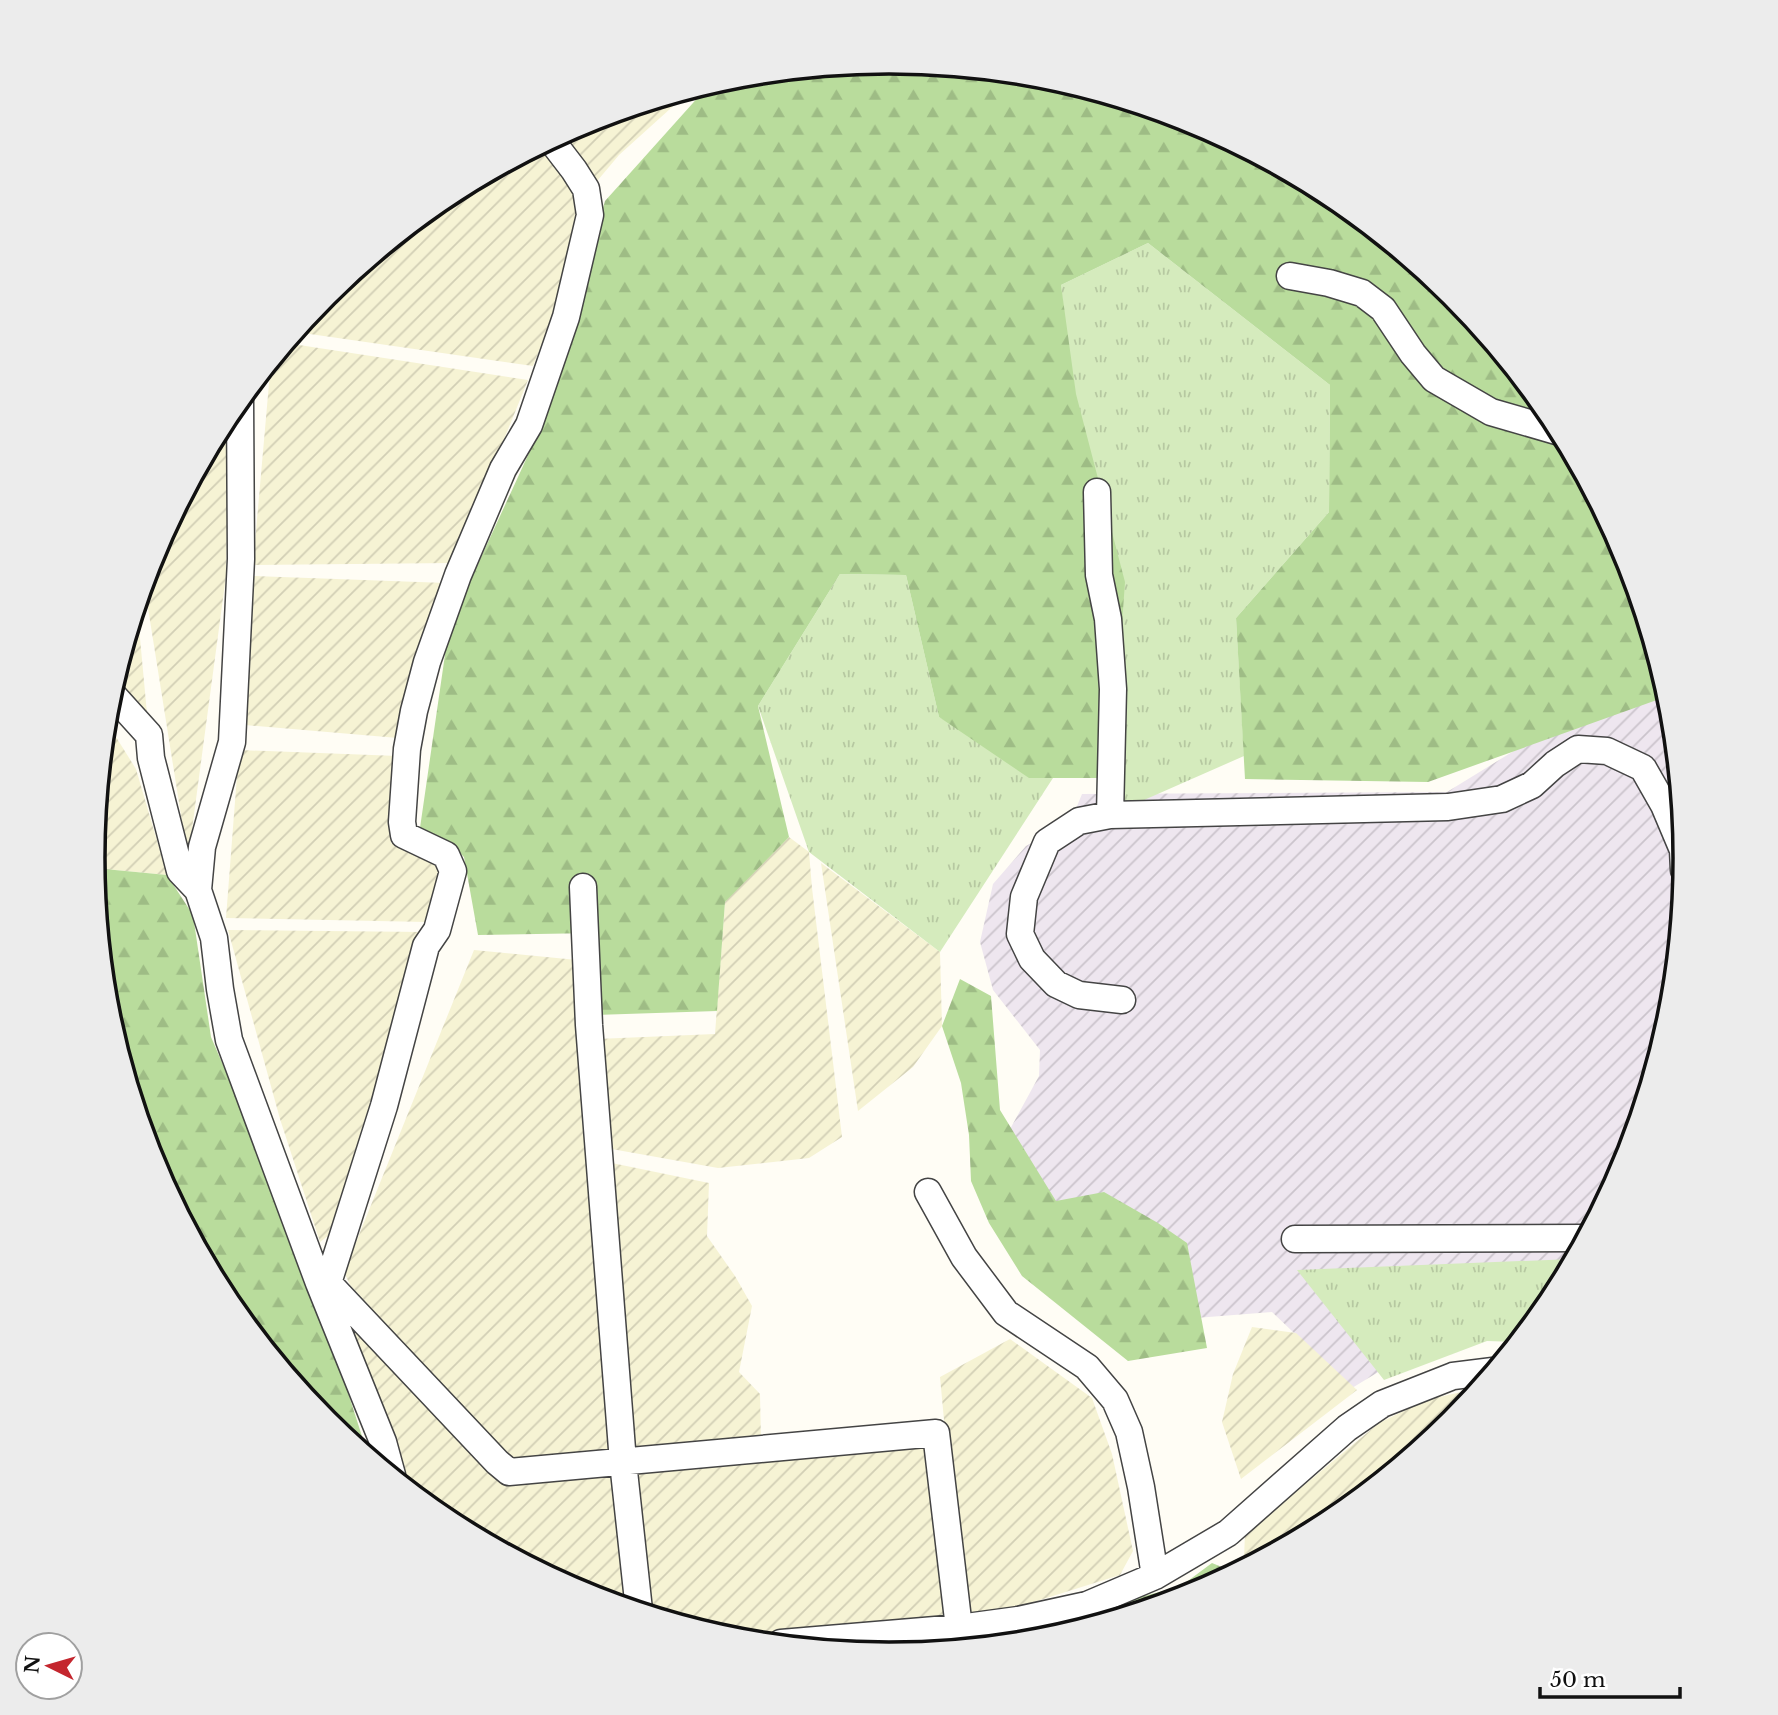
<svg xmlns="http://www.w3.org/2000/svg" width="1778" height="1715" font-family="'Libre Baskerville',serif">
<defs>
<pattern id="industrial-furrows" width="10" height="10" patternUnits="userSpaceOnUse" patternTransform="scale(1.75)"><rect width="10" height="10" fill="#eee6ef"/><path d="M-1 1l2-2M0 10L10 0M9 11l2-2" fill="none" stroke="#cbc4cc"/></pattern>
<pattern id="farmland-furrows" width="10" height="10" patternUnits="userSpaceOnUse" patternTransform="scale(1.75)"><rect width="10" height="10" fill="#f6f3d4"/><path d="M-1 1l2-2M0 10L10 0M9 11l2-2" fill="none" stroke="#d2cfb5"/></pattern>
<pattern id="grass-tufts" width="24" height="20" patternUnits="userSpaceOnUse" patternTransform="scale(1.75)"><rect width="24" height="20" fill="#d5ebbd"/><path d="M3 7l-1-3M5 7V3M7 7l1-3M15 17l-1-3M17 17v-4M19 17l1-3" fill="none" stroke="#b6c8a1"/></pattern>
<pattern id="forest-firs" width="22" height="20" patternUnits="userSpaceOnUse" patternTransform="scale(1.75)"><rect width="22" height="20" fill="#b9dc9c"/><path d="M5 1l3.5 6h-7zM16 11l3.5 6h-7z" fill="#9ebc85"/></pattern>
</defs>
<rect width="100%" height="100%" fill="#fffdf5"/>
<path fill="url(#industrial-furrows)" d="M 1651,641 L 1670,703 L 1685,858 L 1670,1013 L 1624,1163 L 1551,1300 L 1472,1338 L 1380,1371 L 1352,1388 L 1272,1312 L 1183,1319 L 1010,1213 L 1002,1144 L 1039,1076 L 1040,1050 L 993,990 L 980,942 L 993,884 L 1026,846 L 1071,821 L 1082,794 L 1447,792 L 1543,733 Z"/>
<path fill="url(#farmland-furrows)" d="M 691,90 L 619,155 L 582,199 L 553,316 L 533,366 L 296,332 L 326,294 L 447,195 L 585,122 Z
M 286,343 L 528,380 L 454,563 L 253,565 L 271,361 Z
M 229,413 L 226,576 L 188,859 L 144,583 L 154,552 Z
M 252,576 L 446,583 L 398,738 L 245,725 Z
M 137,606 L 149,735 L 111,693 Z
M 106,721 L 136,769 L 167,875 L 94,868 L 93,857 Z
M 239,750 L 398,756 L 391,843 L 423,855 L 441,867 L 427,922 L 226,918 Z
M 789,837 L 809,852 L 812,888 L 842,1137 L 809,1158 L 718,1168 L 606,1148 L 597,1039 L 715,1034 L 725,902 L 741,879 Z
M 821,863 L 940,952 L 942,1026 L 913,1067 L 858,1111 Z
M 228,930 L 424,932 L 328,1236 L 320,1242 L 280,1119 Z
M 474,950 L 577,960 L 614,1451 L 513,1458 L 487,1433 L 350,1285 L 344,1272 Z
M 607,1162 L 709,1183 L 707,1236 L 735,1276 L 752,1306 L 739,1372 L 760,1394 L 761,1442 L 631,1452 Z
M 339,1311 L 502,1479 L 614,1475 L 630,1607 L 584,1593 L 446,1519 L 391,1474 Z
M 1252,1327 L 1296,1333 L 1357,1390 L 1241,1479 L 1222,1422 L 1233,1374 Z
M 1010,1339 L 1092,1398 L 1112,1454 L 1133,1551 L 1120,1575 L 979,1619 L 962,1613 L 940,1377 Z
M 1479,1388 L 1452,1421 L 1331,1520 L 1251,1563 L 1244,1558 L 1245,1534 L 1379,1423 L 1426,1400 Z
M 927,1448 L 952,1620 L 723,1635 L 646,1612 L 633,1473 L 815,1455 Z"/>
<path fill="url(#grass-tufts)" d="M 1148,243 L 1330,385 L 1329,512 L 1236,618 L 1244,756 L 1110,815 L 1061,285 Z
M 840,574 L 906,575 L 939,717 L 1053,778 L 940,952 L 809,852 L 758,706 Z
M 1573,1259 L 1551,1300 L 1517,1342 L 1487,1341 L 1384,1380 L 1297,1270 Z"/>
<path fill="url(#forest-firs)" d="M 889,61 L 1045,77 L 1194,122 L 1332,196 L 1452,295 L 1551,415 L 1625,553 L 1668,696 L 1428,782 L 1245,779 L 1236,618 L 1329,512 L 1330,385 L 1148,243 L 1061,285 L 1076,394 L 1125,582 L 1111,778 L 1029,778 L 939,717 L 906,575 L 840,574 L 758,706 L 789,837 L 725,902 L 717,1011 L 595,1015 L 595,933 L 478,935 L 464,857 L 456,849 L 420,828 L 449,627 L 540,429 L 605,201 L 710,84 L 734,76 Z
M 94,868 L 167,875 L 193,915 L 211,1037 L 302,1249 L 368,1455 L 326,1420 L 227,1300 L 153,1162 L 108,1012 Z
M 960,979 L 991,996 L 1000,1110 L 1056,1201 L 1104,1192 L 1158,1223 L 1187,1243 L 1207,1348 L 1128,1361 L 1022,1276 L 989,1223 L 971,1181 L 969,1135 L 961,1083 L 942,1026 Z
M 1212,1563 L 1234,1572 L 1193,1593 L 1044,1639 L 889,1654 L 850,1650 L 1027,1634 L 1061,1627 L 1115,1604 L 1181,1586 Z"/>
<g fill="none" stroke-linecap="round" stroke-linejoin="round">
<g stroke="#444" stroke-width="29">
<path id="minor" d="M 1290,276 L 1329,283 L 1362,293 L 1383,309 L 1413,354 L 1434,379 L 1491,412 L 1560,432
M 240,399 L 241,559 L 232,742 L 202,847 L 198,890 L 214,938 L 220,989 L 229,1040 L 319,1283 L 383,1442 L 392,1475
M 1097,492 L 1099,575 L 1108,619 L 1113,689 L 1110,815
M 111,693 L 149,735 L 151,758 L 180,871 L 198,890
M 583,887 L 589,1025 L 623,1462 L 639,1610
M 1122,1000 L 1079,995 L 1056,984 L 1032,959 L 1020,934 L 1024,897 L 1047,842 L 1079,821 L 1110,815 L 1448,807 L 1502,799 L 1532,785 L 1555,764 L 1578,749 L 1607,751 L 1643,768 L 1664,805 L 1683,850 L 1684,870
M 928,1192 L 964,1257 L 1006,1313 L 1087,1367 L 1115,1400 L 1129,1432 L 1141,1487 L 1155,1576
M 1295,1239 L 1584,1238
M 321,1283 L 328,1283 L 497,1462 L 509,1472 L 936,1433 L 959,1628
M 328,1283 L 384,1106 L 426,946 L 437,930 L 453,871 L 446,855 L 404,835 L 402,822 L 407,749 L 414,711 L 427,662 L 458,575 L 503,469 L 529,425 L 566,317 L 590,215 L 586,189 L 574,170 L 551,140
M 781,1643 L 959,1628 L 1018,1620 L 1087,1605 L 1155,1576 L 1228,1533 L 1347,1428 L 1382,1404 L 1453,1376 L 1493,1371"/>
</g>
<use href="#minor" stroke="#fff" stroke-width="26"/>
</g>
<path d="M0 0H1778V1715H0ZM105 858a784 784 0 1 1 1568 0a784 784 0 1 1-1568 0Z" fill="#ececec" fill-rule="evenodd"/>
<path fill="none" stroke="#111" stroke-width="3.5" d="M105 858a784 784 0 1 1 1568 0a784 784 0 1 1-1568 0Z"/>
<g transform="translate(49 1666) rotate(275)"><circle r="33" fill="#ffffff" stroke="#a0a0a0" stroke-width="2"/>
<path d="M0-5L12 26L0 18L-12 26Z" fill="#c4262e"/>
<text y="-10" font-size="19" font-weight="bold" text-anchor="middle" fill="#111111">N</text>
</g>
<path d="M1540 1687v10h140v-10" fill="none" stroke="#111111" stroke-width="3.5"/>
<text x="1550" y="1687" font-size="21" fill="#111111" stroke="#ffffff" stroke-width="5" paint-order="stroke">50 m</text>
</svg>
